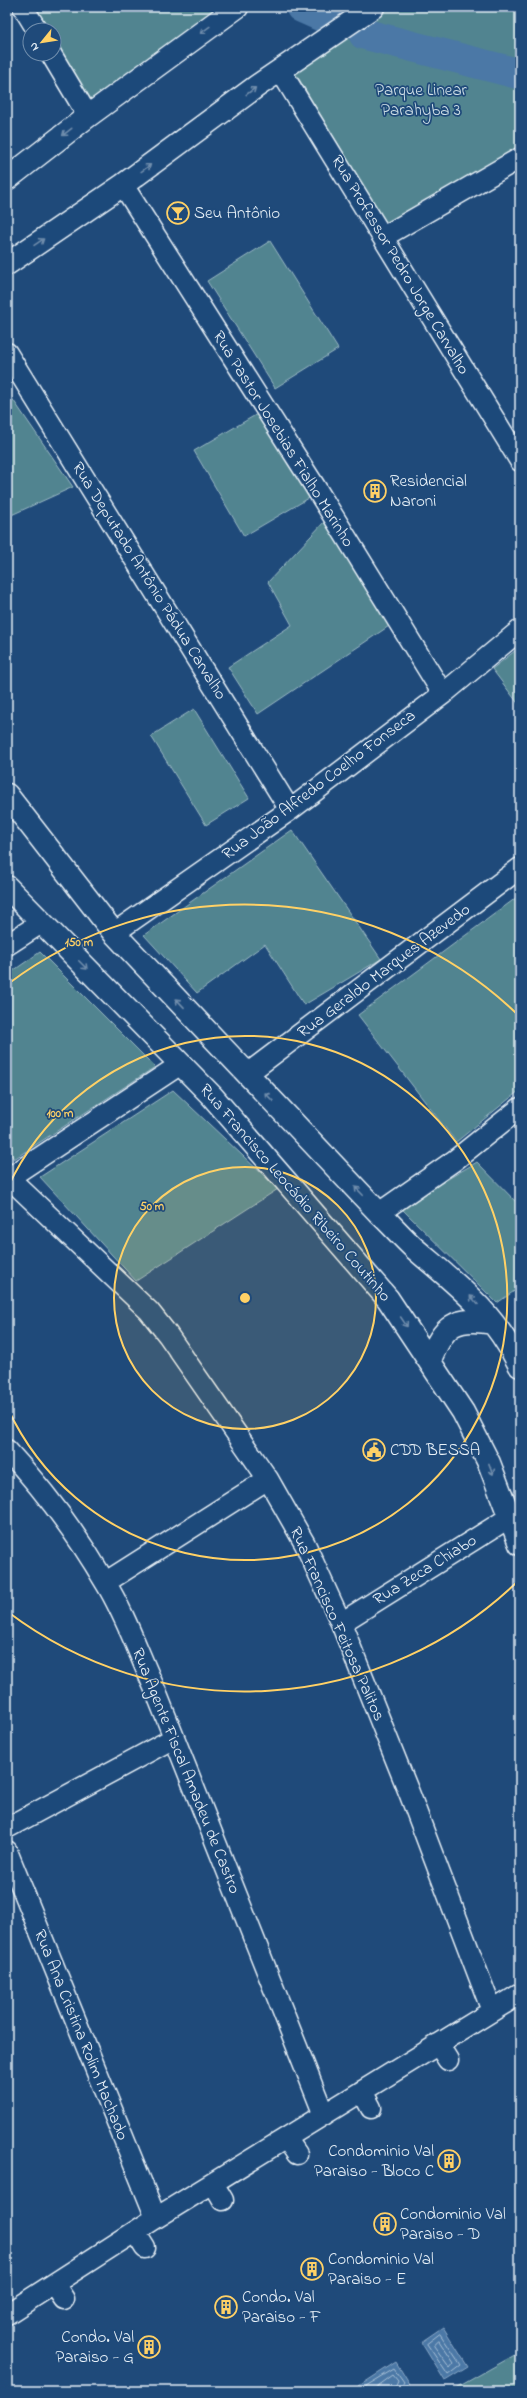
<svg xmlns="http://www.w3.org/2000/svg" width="527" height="2398" font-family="'Indie Flower',sans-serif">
<rect width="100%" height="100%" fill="#1f4a7a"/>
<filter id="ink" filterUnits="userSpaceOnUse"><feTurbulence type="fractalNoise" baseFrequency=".025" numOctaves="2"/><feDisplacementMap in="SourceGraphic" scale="8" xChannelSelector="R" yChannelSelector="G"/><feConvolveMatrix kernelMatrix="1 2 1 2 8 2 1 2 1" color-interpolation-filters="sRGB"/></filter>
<g filter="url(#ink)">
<path fill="#518490" stroke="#9cbac4" d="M 26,7 L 235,7 L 90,114 L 54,53 L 54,30 L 40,30 Z
M 372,7 L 520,7 L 520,166 L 504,162 L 386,223 L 299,79 L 280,69 Z
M 270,241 L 338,349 L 275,388 L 207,281 Z
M 7,391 L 73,487 L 7,517 Z
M 271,406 L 321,491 L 244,536 L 194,451 Z
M 325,521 L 395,622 L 258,714 L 228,667 L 292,625 L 268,582 Z
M 520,647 L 520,706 L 492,669 Z
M 194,709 L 249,798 L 206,825 L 151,736 Z
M 292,830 L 381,959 L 304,1005 L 265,944 L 197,993 L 144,935 Z
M 520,895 L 520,1090 L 456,1142 L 358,1015 Z
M 40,952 L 155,1067 L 14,1159 L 7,1148 L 7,975 Z
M 173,1090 L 278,1189 L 136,1281 L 40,1177 Z
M 477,1162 L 520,1206 L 520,1287 L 497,1303 L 400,1207 Z
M 520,2352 L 520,2391 L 451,2391 Z"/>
<path fill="#4b78a6" stroke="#8aa8c7" d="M 443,2327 L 468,2367 L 445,2381 L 421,2342 Z
M 396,2362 L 410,2385 L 401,2391 L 362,2391 L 359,2386 Z"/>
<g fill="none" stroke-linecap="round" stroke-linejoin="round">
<path stroke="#a9c1d7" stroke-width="1" d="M 440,2334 L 461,2365 L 448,2375 L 427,2344 Z
M 439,2341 L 454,2363 L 450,2368 L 434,2346 Z
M 365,2391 L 366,2386 L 394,2369 L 404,2383 L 399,2391
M 371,2391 L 393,2375 L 398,2381 L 394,2391"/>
<path stroke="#4b78a6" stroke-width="31" d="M 301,7 L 328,19
M 364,34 L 520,74"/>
<g stroke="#e8f1f8" stroke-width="23">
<path id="minor" d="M 23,7 L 37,30
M 51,54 L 88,116
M 280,70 L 520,461
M 123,185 L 314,485 L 443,694
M 383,237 L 520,158
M 7,353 L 290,810
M 114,933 L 290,810 L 443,694 L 520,630
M 7,945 L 41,923
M 247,1074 L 520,868
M 9,1178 L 149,1311 L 168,1335 L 268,1479 L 305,1544 L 341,1623 L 410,1795 L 492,2011
M 7,1179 L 181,1064
M 379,1213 L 455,1160 L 520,1108
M 7,1450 C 44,1490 77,1534 105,1582 C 125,1614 138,1652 154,1687 L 324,2115
M 106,1582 L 268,1479
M 341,1623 L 510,1517
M 7,1828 L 174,1738
M 7,1851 L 156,2218
M 438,2044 L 448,2060
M 362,2091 L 371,2108
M 286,2138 L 297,2154
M 213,2183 L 223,2200
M 135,2232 L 145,2248
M 54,2284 L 64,2299
M 7,2314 L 156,2218 L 520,1994"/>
</g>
<g stroke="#e8f1f8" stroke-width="25">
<path id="major" d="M 7,179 L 88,116 L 237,7
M 7,264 L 123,185 L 257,86 L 373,7
M 7,795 L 114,933 L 379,1213 C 391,1224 402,1237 414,1248 C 458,1286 493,1311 520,1366
M 7,887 L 212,1096 L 388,1299 L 463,1412 L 489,1463 L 520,1544
M 430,1360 C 444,1325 455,1316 493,1323"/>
</g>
<use href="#minor" stroke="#1f4a7a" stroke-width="20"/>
<use href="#major" stroke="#1f4a7a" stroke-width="22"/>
</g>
<defs><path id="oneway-shaft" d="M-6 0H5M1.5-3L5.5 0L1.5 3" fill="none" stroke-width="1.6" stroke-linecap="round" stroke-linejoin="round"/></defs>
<g stroke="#6f8dac">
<use href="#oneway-shaft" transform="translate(205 30) rotate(144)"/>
<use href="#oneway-shaft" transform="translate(251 91) rotate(-37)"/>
<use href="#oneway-shaft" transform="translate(67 132) rotate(142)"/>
<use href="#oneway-shaft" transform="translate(146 168) rotate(-36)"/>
<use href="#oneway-shaft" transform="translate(39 242) rotate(-34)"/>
<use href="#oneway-shaft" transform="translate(83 965) rotate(45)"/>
<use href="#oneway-shaft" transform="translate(180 1003) rotate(-133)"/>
<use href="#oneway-shaft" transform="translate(269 1097) rotate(-134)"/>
<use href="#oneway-shaft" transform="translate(359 1191) rotate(-134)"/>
<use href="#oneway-shaft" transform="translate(474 1300) rotate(-132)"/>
<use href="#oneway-shaft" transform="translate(404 1322) rotate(56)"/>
<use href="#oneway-shaft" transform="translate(491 1469) rotate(69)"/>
</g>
</g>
<circle cx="245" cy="1298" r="131" fill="#ffd166" fill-opacity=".12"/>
<g fill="none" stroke="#ffd166" stroke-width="2">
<circle cx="245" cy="1298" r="131"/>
<path d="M8 1187A262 262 0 1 1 8 1409"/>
<path d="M518 1581A393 393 0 0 1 8 1612M8 984A393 393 0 0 1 518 1015"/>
</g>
<defs>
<g id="bar-ring" transform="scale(1.15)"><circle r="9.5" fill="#1f4a7a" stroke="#ffd166" stroke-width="1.5"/><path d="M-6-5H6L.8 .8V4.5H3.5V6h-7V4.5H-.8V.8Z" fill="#ffd166"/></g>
<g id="building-ring" transform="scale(1.15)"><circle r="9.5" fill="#1f4a7a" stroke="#ffd166" stroke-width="1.5"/><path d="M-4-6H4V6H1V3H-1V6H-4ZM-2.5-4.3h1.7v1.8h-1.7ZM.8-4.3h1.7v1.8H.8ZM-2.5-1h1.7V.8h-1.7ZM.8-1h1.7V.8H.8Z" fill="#ffd166"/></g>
<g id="civic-ring" transform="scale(1.15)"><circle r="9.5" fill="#1f4a7a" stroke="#ffd166" stroke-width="1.5"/><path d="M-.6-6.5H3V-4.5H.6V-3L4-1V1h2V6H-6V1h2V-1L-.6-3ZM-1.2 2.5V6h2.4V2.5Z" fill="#ffd166"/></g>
</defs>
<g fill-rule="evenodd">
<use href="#bar-ring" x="178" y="213"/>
<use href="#building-ring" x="375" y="491"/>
<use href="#civic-ring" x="374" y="1450"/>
<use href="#building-ring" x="449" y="2161"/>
<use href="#building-ring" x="385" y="2224"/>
<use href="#building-ring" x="312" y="2269"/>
<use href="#building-ring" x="226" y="2307"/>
<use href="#building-ring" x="149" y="2347"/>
</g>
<g text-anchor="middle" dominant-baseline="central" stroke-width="3.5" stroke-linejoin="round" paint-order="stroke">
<g font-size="17" fill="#d1e1e8" stroke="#1f4a7a">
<text x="421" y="90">Parque Linear<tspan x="421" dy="20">Parahyba 3</tspan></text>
</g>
<g font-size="17" fill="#e8f1f8" stroke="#1f4a7a" text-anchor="start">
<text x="194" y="213">Seu Antônio</text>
<text x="390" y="481">Residencial<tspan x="390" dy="20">Naroni</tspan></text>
<text x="390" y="1450">CDD BESSA</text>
<text x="434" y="2151" text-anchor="end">Condominio Val<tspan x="434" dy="20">Paraiso - Bloco C</tspan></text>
<text x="400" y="2214">Condominio Val<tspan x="400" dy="20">Paraiso - D</tspan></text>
<text x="328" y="2259">Condominio Val<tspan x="328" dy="20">Paraiso - E</tspan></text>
<text x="242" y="2297">Condo. Val<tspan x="242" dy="20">Paraiso - F</tspan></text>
<text x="134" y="2337" text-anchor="end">Condo. Val<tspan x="134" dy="20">Paraiso - G</tspan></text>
</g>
<g font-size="17" fill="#e8f1f8" stroke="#1f4a7a">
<text transform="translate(400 265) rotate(59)">Rua Professor Pedro Jorge Carvalho</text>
<text transform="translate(283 439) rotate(58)">Rua Pastor Josebias Fialho Marinho</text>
<text transform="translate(149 581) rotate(58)">Rua Deputado Antônio Pádua Carvalho</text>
<text transform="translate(319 785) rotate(-37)">Rua João Alfredo Coelho Fonseca</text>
<text transform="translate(384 971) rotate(-37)">Rua Geraldo Marques Azevedo</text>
<text transform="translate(295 1193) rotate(49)">Rua Francisco Leocádio Ribeiro Coutinho</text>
<text transform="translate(425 1570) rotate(-32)">Rua Zeca Chiabo</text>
<text transform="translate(337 1624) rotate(66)">Rua Francisco Feitosa Palitos</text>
<text transform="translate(186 1771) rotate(68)">Rua Agente Fiscal Amadeu de Castro</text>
<text transform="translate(81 2035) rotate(68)">Rua Ana Cristina Rolim Machado</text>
</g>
</g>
<circle cx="245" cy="1298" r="6" fill="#ffd166" stroke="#1f4a7a" stroke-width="2"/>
<g font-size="12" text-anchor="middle" font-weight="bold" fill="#ffd166" stroke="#1f4a7a" stroke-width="3.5" stroke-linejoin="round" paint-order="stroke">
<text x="79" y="946">150 m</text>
<text x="60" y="1117">100 m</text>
<text x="152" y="1210">50 m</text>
</g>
<rect width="527" height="2398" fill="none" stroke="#1f4a7a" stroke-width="24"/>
<rect x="12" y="12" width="503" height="2374" fill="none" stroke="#e8f1f8" stroke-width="1.5" filter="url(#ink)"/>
<g transform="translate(42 42) rotate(240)"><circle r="19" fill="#1f4a7a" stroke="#6f8dac"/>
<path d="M0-3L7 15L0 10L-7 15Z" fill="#ffd166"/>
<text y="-6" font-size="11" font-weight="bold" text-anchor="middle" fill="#e8f1f8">N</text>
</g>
</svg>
